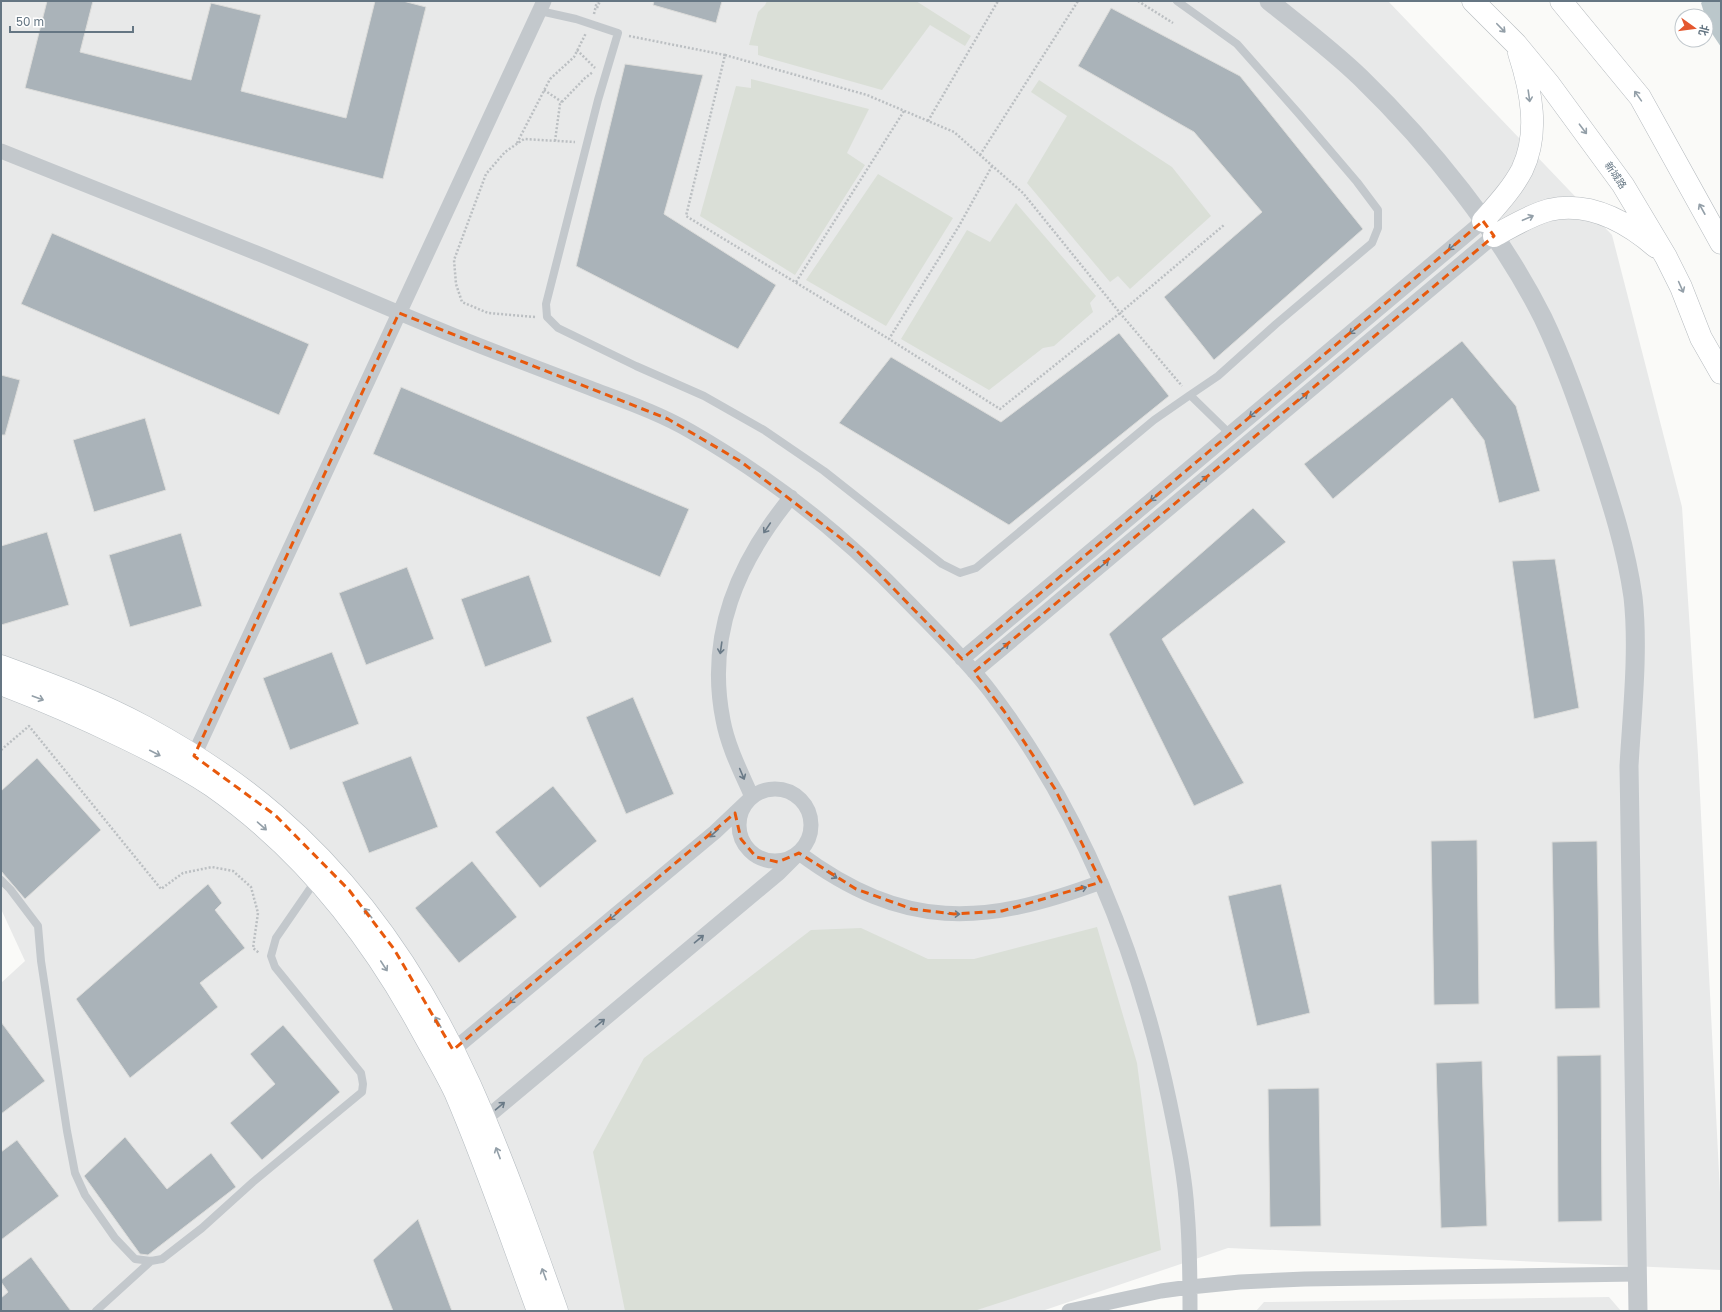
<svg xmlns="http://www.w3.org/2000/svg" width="1722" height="1312" font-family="'Golos Text','Noto Sans SC',sans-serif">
<rect width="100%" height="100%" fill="#fafaf8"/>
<path fill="#e8e9e9" d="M 1,1 L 1388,1 L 1612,235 L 1682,507 L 1698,755 L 1721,1213 L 1721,1270 L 1228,1248 L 1042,1311 L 1,1311 L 1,983 L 25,961 L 1,909 Z
M 1609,1297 L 1621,1311 L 1256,1311 L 1264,1302 Z"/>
<path fill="#dadfd7" d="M 767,1 L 916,1 L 971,36 L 965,46 L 930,25 L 882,90 L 758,55 L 758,46 L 749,45 L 758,12 L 765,5 Z
M 751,79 L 869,109 L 847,153 L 865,165 L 795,275 L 700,216 L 736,86 L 751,88 Z
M 1039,80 L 1172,167 L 1211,216 L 1130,289 L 1118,276 L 1110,282 L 1027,183 L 1067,116 L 1031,92 Z
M 878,174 L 953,218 L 886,326 L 806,280 Z
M 1016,203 L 1096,296 L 1090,303 L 1093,312 L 1054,346 L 1043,348 L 989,390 L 901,339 L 967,230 L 990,242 Z
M 1097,927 L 1137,1063 L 1161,1250 L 974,1311 L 625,1311 L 593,1152 L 644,1058 L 811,930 L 861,928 L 928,959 L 974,959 Z"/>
<path fill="#bbc7cb" d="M 1703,1 L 1721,1 L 1721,47 L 1709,29 L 1701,3 Z"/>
<path fill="#aab3b9" stroke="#dcdcda" d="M 47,1 L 93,1 L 80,52 L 191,80 L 211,3 L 261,15 L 241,91 L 346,118 L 375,1 L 403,1 L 426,7 L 383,179 L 25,88 Z
M 654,1 L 722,1 L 716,23 L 653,5 Z
M 1111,8 L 1240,76 L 1363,229 L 1214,360 L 1164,297 L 1262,212 L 1194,132 L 1078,66 Z
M 625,64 L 703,75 L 664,214 L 776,285 L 738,349 L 576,266 Z
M 52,233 L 309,344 L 279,415 L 21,304 Z
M 1119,333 L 1169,396 L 1009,525 L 839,423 L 891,357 L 1001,422 Z
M 1462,341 L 1516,406 L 1540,491 L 1499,503 L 1484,440 L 1452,398 L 1333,499 L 1304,464 Z
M 1,375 L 20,380 L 5,435 L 1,435 Z
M 401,387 L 689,509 L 660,577 L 373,454 Z
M 145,418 L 166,490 L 94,512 L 73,440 Z
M 1253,508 L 1286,542 L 1162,639 L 1244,783 L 1194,806 L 1109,634 Z
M 47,532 L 69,605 L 1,625 L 1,546 Z
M 181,533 L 202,606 L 130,627 L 109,555 Z
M 1555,559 L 1579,708 L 1534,719 L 1512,561 Z
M 407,567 L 434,639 L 366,665 L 339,593 Z
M 529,575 L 552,642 L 485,667 L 461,599 Z
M 332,652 L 359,724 L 290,750 L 263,678 Z
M 633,697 L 674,794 L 626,814 L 586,717 Z
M 411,756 L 438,827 L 369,853 L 342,782 Z
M 37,758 L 101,830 L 25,899 L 1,871 L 1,791 Z
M 553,786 L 597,841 L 540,888 L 495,832 Z
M 1477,840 L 1479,1004 L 1434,1005 L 1431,841 Z
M 1597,841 L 1600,1008 L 1555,1009 L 1552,842 Z
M 472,861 L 517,917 L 459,963 L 415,908 Z
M 208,884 L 222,903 L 215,910 L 245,948 L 200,983 L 218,1007 L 130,1078 L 76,999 Z
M 1281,884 L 1310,1013 L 1257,1026 L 1228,896 Z
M 1,1022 L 45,1081 L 1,1114 Z
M 283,1025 L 340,1092 L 262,1160 L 230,1123 L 275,1084 L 250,1054 Z
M 1601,1055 L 1602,1221 L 1558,1222 L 1557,1056 Z
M 1482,1061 L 1487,1226 L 1441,1228 L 1436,1063 Z
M 1319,1088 L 1321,1226 L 1270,1227 L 1268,1089 Z
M 125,1137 L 167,1189 L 211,1153 L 236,1187 L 148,1255 L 140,1254 L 84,1176 Z
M 17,1140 L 59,1196 L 1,1240 L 1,1152 Z
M 418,1219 L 452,1311 L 393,1311 L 373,1260 Z
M 31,1257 L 71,1311 L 1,1311 L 1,1298 L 8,1292 L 1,1282 L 1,1280 Z"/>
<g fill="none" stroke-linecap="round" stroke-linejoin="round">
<g stroke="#b3babf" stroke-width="23">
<path id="secondary" d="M 1,666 C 50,684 99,702 145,727 C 191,752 236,781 275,815 C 360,888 424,984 470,1085 C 503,1159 530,1235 557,1311
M 1,684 C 43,700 84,718 125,738 C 154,752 184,767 212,786 C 302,849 370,935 422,1031 C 433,1051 445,1071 455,1092 C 486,1164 511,1238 538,1311"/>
</g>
<g stroke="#b5babe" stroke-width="23">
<path id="primary" d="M 1473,1 L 1516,44 L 1549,84 L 1623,185 L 1666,257 L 1681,287 L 1701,338 L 1721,373
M 1561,1 L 1640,97 L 1721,243
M 1483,221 C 1497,205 1512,189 1522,170 C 1540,133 1531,90 1519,53
M 1494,236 C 1511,227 1530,215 1549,210 C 1589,201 1627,222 1656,247"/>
</g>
<path stroke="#bbbfc2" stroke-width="2.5" stroke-dasharray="2 2" stroke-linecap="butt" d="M 1138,1 L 1173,23
M 597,8 L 600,1
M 594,14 L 597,1
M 629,36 L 725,55 L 686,216 L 889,339
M 577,50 L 595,68
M 725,55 L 867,95 L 954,132 L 1023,193 L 1120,313 L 1182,386
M 544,90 L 562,102
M 928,121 L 998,1
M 555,141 L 560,104 L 585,78 L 593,72
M 517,143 L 550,79 L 574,57 L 586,33
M 980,155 L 1078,1
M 992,166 L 959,226 L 889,339 L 1000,409 L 1120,313 L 1224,225
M 796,282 L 904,111
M 535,317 L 488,313 L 462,302 L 456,284 L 454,260 L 486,174 L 505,152 L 524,139 L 575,142
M 1,750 L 29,726 L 161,889 L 183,873 L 212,867 L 233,871 L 251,887 L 258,913 L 253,948 L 259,953"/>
<path stroke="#c3c8cc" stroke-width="8" d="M 1177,1 L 1237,44 L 1299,114 L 1357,182 L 1378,210 L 1378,228 L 1372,243 L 1276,324 L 1218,376 L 1190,395
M 540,11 L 576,19 L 618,33 L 598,100 L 546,304 L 547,317 L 558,328 L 636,366 L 704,396 L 764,430 L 824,471 L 942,564 L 960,573 L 976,568 L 1154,420 L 1190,395 L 1230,434
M 1,880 L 10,889 L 38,926 L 41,961 L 67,1131 L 75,1173 L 85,1195 L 115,1238 L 135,1259 L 151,1261 L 162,1259 L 202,1228 L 253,1182 L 362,1092 L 363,1084 L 361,1073 L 275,967 L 271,956 L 276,938 L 316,880
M 96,1311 L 151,1261"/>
<path stroke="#c3c8cc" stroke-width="15" d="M 1,151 C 85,185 170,218 254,252 C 321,279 388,309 455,336 C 500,354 545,371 590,388 C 624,401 659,413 690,431 C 772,478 845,536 910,604 C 938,633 966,660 990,691 C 1082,812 1139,956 1170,1104 C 1177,1139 1185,1175 1187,1211 C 1190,1244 1190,1278 1190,1311
M 962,659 L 1483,221
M 974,672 L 1494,236
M 190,764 L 544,1
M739 825a36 36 0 1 1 72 0a36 36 0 1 1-72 0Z
M 446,1056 L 715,832 L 752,797 C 741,772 728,747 723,720 C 706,635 738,562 791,497
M 479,1124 L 779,873 L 799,853 C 904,931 983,926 1101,882
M 1069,1311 L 1161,1291 L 1190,1287 L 1240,1282 L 1305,1279 L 1637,1274"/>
<path stroke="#c3c8cc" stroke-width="19" d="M 1269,1 C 1300,26 1332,50 1361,78 C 1430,145 1500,232 1543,318 C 1563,360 1578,403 1593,447 C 1609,496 1626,546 1633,597 C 1639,650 1632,713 1629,766 L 1638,1311"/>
<use href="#secondary" stroke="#fff" stroke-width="22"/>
<use href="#primary" stroke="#fff" stroke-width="22"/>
</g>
<defs><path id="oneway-shaft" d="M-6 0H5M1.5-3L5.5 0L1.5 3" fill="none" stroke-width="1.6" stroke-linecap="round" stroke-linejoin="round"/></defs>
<g stroke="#939fa8">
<use href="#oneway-shaft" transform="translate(1501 28) rotate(46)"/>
<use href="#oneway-shaft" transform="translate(1529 96) rotate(82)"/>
<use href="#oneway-shaft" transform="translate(1638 96) rotate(-125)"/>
<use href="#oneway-shaft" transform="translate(1583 129) rotate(53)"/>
<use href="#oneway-shaft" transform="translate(1702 209) rotate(-119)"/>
<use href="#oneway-shaft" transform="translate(1528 218) rotate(-23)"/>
<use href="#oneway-shaft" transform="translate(1681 287) rotate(66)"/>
<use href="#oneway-shaft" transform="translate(38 698) rotate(20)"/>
<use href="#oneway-shaft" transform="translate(155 753) rotate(27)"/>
<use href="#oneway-shaft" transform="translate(262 826) rotate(41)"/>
<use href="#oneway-shaft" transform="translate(368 913) rotate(-129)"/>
<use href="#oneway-shaft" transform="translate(384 966) rotate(57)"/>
<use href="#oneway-shaft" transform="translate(438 1022) rotate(-119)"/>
<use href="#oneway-shaft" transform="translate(498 1153) rotate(-111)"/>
<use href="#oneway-shaft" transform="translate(544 1274) rotate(-110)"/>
</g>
<g stroke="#6a7a87">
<use href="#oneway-shaft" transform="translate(1453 246) rotate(140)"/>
<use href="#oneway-shaft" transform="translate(1354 330) rotate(140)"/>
<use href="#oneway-shaft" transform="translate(1303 397) rotate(-40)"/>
<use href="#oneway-shaft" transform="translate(1254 413) rotate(140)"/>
<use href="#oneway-shaft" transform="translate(1203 480) rotate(-40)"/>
<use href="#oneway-shaft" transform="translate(1155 497) rotate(140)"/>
<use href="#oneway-shaft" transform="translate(767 528) rotate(124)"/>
<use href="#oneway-shaft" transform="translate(1104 564) rotate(-40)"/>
<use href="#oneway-shaft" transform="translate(1004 647) rotate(-40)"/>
<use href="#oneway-shaft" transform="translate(721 648) rotate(98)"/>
<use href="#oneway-shaft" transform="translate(742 774) rotate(67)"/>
<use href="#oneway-shaft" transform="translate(714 833) rotate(139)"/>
<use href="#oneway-shaft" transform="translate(832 875) rotate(32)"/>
<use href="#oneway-shaft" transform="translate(1081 889) rotate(-19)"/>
<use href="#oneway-shaft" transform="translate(954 914) rotate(2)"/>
<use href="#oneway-shaft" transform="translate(614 916) rotate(140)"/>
<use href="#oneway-shaft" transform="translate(699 939) rotate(-40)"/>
<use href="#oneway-shaft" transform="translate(514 999) rotate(140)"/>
<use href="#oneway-shaft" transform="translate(600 1023) rotate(-40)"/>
<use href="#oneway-shaft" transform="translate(500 1106) rotate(-40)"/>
</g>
<path fill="none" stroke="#e8590c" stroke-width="3" stroke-dasharray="8 5" stroke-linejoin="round" d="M 1483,221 L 1494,236 L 974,672 L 1004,711 L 1055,789 L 1101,882 L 1002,911 L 954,914 L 912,909 L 856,889 L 799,853 L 778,862 L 756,857 L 741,839 L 735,813 L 453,1050 L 394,949 L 349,890 L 275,815 L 194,756 L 399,313 L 668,419 L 740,461 L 855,549 L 962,659 Z"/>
<g text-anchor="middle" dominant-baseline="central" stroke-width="4" stroke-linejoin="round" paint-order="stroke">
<g font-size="10" fill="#657683" stroke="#fff">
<text transform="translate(1616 175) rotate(56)">新城路</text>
</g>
</g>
<rect width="1722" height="1312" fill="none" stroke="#657683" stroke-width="4"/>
<g transform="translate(1694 28) rotate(104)"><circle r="19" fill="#ffffff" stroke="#c1c8cd"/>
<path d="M0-3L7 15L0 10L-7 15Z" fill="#e4572e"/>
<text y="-6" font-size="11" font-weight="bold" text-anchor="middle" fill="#657683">北</text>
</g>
<path d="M10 26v6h123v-6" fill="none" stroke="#657683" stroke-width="2"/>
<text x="16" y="26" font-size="12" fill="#657683" stroke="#ffffff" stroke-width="3" paint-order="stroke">50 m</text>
</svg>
